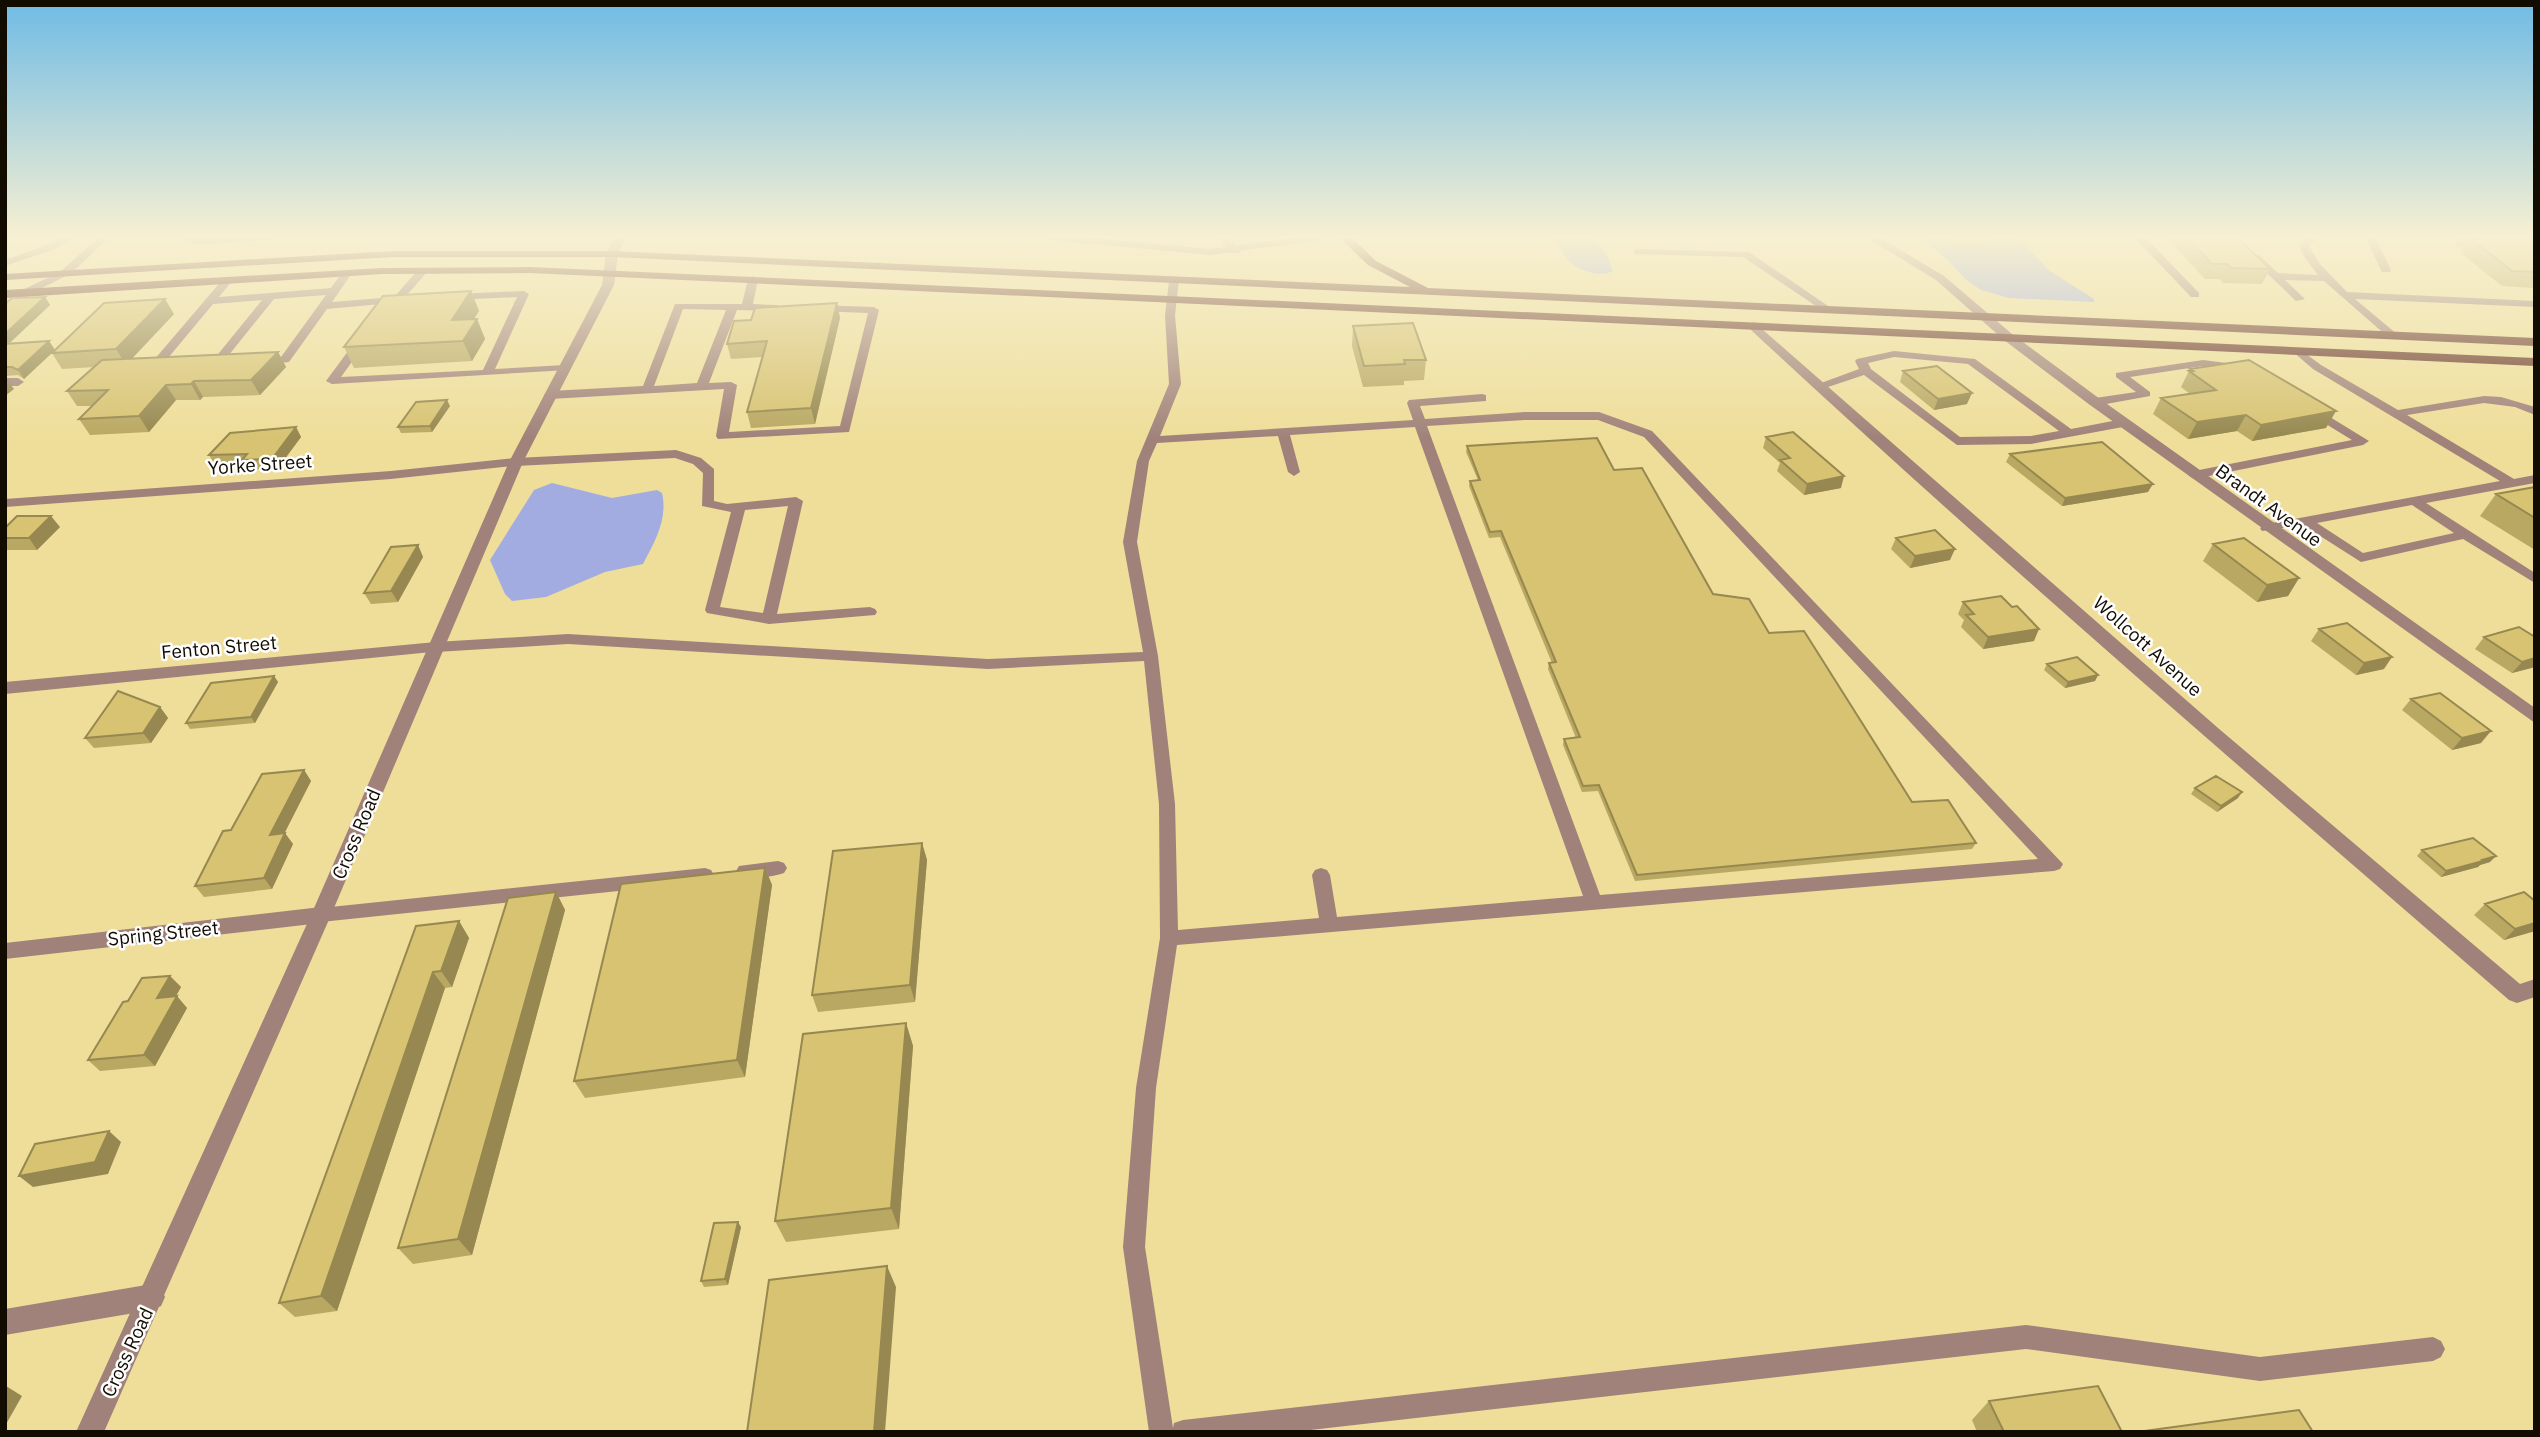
<svg xmlns="http://www.w3.org/2000/svg" width="2540" height="1437" font-family="'IBM Plex Sans',sans-serif">
<rect width="100%" height="100%" fill="#eede9a"/>
<path fill="#a2ace0" d="M 1550,237 L 1594,237 L 1608,258 L 1613,271 C 1601,278 1580,271 1570,262 C 1560,253 1563,244 1550,237 Z
M 1920,237 L 1943,237 L 1963,244 L 1979,243 L 1993,237 L 2017,237 L 2050,271 L 2094,299 L 2094,302 L 2009,298 L 1981,290 L 1965,279 L 1951,263 Z
M 552,483 L 612,498 L 657,490 L 662,493 C 668,519 655,541 643,564 L 605,572 L 546,597 L 512,601 L 505,594 L 490,560 L 534,490 Z"/>
<g fill="none" stroke-linecap="round" stroke-linejoin="round">
<path fill="#a0827a" fill-rule="evenodd" d="M 61,237 L 73,237 L 58,248 L 5,266 L 5,260 L 50,244 Z
M 99,237 L 110,237 L 68,276 L 60,276 L 60,272 Z
M 172,237 L 274,237 L 269,240 L 198,244 Z
M 1218,237 L 1228,237 L 1240,251 L 1239,253 L 1231,253 Z
M 2134,237 L 2145,237 L 2199,293 L 2199,297 L 2191,297 Z
M 2308,237 L 2319,237 L 2309,246 L 2320,264 L 2347,292 L 2535,301 L 2535,307 L 2355,299 L 2398,335 L 2388,337 L 2324,281 L 2285,280 L 2305,299 L 2296,301 L 2250,257 L 2259,255 L 2278,273 L 2318,275 L 2303,255 L 2299,245 Z
M 2365,237 L 2375,237 L 2391,270 L 2390,272 L 2382,272 Z
M 1638,249 L 1749,252 L 1834,310 L 1825,312 L 1743,257 L 1634,254 L 1634,250 Z
M 420,268 L 429,270 L 406,296 L 414,297 L 414,301 L 327,309 L 289,362 L 261,365 L 255,362 L 261,359 L 281,357 L 326,295 L 274,299 L 220,366 L 216,367 L 210,364 L 262,300 L 213,304 L 163,364 L 168,367 L 166,369 L 154,370 L 148,367 L 223,279 L 232,281 L 219,297 L 331,288 L 343,271 L 351,271 L 352,273 L 332,302 L 394,297 Z
M 753,276 L 758,279 L 753,304 L 777,305 L 782,308 L 777,311 L 737,310 L 709,383 L 731,382 L 737,385 L 729,432 L 840,426 L 868,313 L 817,311 L 812,308 L 817,305 L 874,307 L 879,310 L 849,432 L 718,439 L 716,436 L 724,389 L 550,399 L 544,395 L 550,391 L 643,386 L 675,304 L 742,304 L 748,279 ZM 683,309 L 726,310 L 697,383 L 654,386 Z
M 1174,278 L 1179,281 L 1175,315 L 1181,384 L 1160,436 L 1413,420 L 1407,403 L 1409,400 L 1482,394 L 1486,395 L 1486,401 L 1420,406 L 1425,419 L 1525,412 L 1599,412 L 1652,431 L 2063,864 L 2060,869 L 2054,871 L 1177,945 L 1156,1088 L 1145,1247 L 1173,1428 L 1174,1423 L 1183,1420 L 2026,1325 L 2260,1357 L 2433,1337 L 2441,1341 L 2445,1349 L 2441,1357 L 2433,1361 L 2260,1381 L 2026,1349 L 1293,1432 L 1149,1432 L 1123,1247 L 1136,1088 L 1160,938 L 1159,804 L 1144,661 L 988,669 L 568,644 L 436,652 L 429,647 L 436,642 L 568,634 L 988,659 L 1143,652 L 1123,542 L 1137,461 L 1169,384 L 1165,315 L 1169,281 ZM 1525,420 L 1598,420 L 1644,437 L 2038,859 L 1600,895 L 1427,426 ZM 1415,427 L 1583,896 L 1337,917 L 1330,875 L 1327,870 L 1321,868 L 1315,870 L 1312,875 L 1319,918 L 1178,930 L 1175,804 L 1158,656 L 1137,542 L 1149,461 L 1157,443 L 1278,436 L 1288,472 L 1294,476 L 1300,472 L 1290,435 Z
M 524,291 L 529,294 L 495,369 L 564,365 L 568,366 L 568,370 L 332,384 L 326,381 L 357,339 L 361,338 L 367,341 L 341,377 L 483,370 L 517,297 L 454,300 L 449,297 L 454,294 Z
M 2298,348 L 2321,365 L 2398,410 L 2484,396 L 2501,397 L 2535,407 L 2535,415 L 2515,407 L 2484,403 L 2407,415 L 2514,479 L 2535,475 L 2535,483 L 2426,503 L 2535,573 L 2535,583 L 2463,539 L 2361,562 L 2303,525 L 2262,531 L 2260,528 L 2267,524 L 2500,481 L 2313,369 L 2292,351 ZM 2412,505 L 2454,533 L 2363,553 L 2317,523 Z
M 1894,351 L 1975,359 L 2071,429 L 2123,419 L 2129,423 L 2123,427 L 2031,444 L 1957,445 L 1864,375 L 1819,390 L 1813,386 L 1859,369 L 1855,361 L 1857,359 ZM 1894,357 L 1968,364 L 2059,431 L 2031,436 L 1960,437 L 1871,369 L 1868,363 Z
M 2203,360 L 2242,365 L 2248,368 L 2242,371 L 2203,366 L 2130,377 L 2150,392 L 2150,396 L 2095,406 L 2089,402 L 2095,398 L 2136,392 L 2116,377 L 2116,373 Z
M 2312,406 L 2369,441 L 2363,445 L 2194,479 L 2188,475 L 2194,471 L 2352,440 L 2308,413 L 2306,410 Z
M 676,450 L 701,458 L 714,469 L 714,501 L 727,504 L 796,497 L 803,501 L 777,614 L 870,607 L 875,609 L 877,612 L 875,615 L 769,624 L 707,613 L 705,610 L 731,512 L 702,506 L 703,473 L 693,464 L 675,458 L 516,466 L 510,462 L 516,458 ZM 788,506 L 763,613 L 720,607 L 745,510 Z
M 778,861 L 784,863 L 787,868 L 784,873 C 771,877 752,880 739,876 L 736,871 L 739,866 Z
M 705,868 L 711,870 L 714,875 L 711,880 L 705,882 L 321,922 L 315,920 L 312,915 L 315,910 L 321,908 Z"/>
<path fill="#a0827a" fill-rule="evenodd" d="M 1045,237 L 1086,237 L 1210,249 L 1296,237 L 1326,237 L 1321,240 L 1210,255 L 1050,240 Z
M 1866,237 L 1879,237 L 1944,276 L 2012,334 L 2100,399 L 2535,708 L 2535,723 L 2090,405 L 2004,340 L 1936,280 Z
M 60,272 L 70,274 L 28,295 L 5,314 L 5,303 L 20,291 Z
M 1754,322 L 2218,728 L 2520,984 L 2535,979 L 2535,997 L 2517,1003 L 2509,1000 C 2254,779 1997,559 1750,329 L 1748,326 Z
M 5,378 L 18,378 L 24,382 L 18,386 L 5,386 Z
M 516,458 L 523,462 L 521,465 L 391,479 L 5,507 L 5,499 L 391,471 Z
M 436,642 L 442,643 L 444,647 L 442,651 L 5,694 L 5,682 Z
M 321,907 L 328,909 L 331,915 L 328,921 L 321,923 L 5,959 L 5,943 Z
M 152,1284 L 161,1288 L 165,1297 L 161,1306 L 152,1310 L 5,1335 L 5,1309 Z"/>
<path fill="#a0827a" fill-rule="evenodd" d="M 615,237 L 626,237 L 618,254 L 614,285 L 523,462 L 331,915 L 104,1432 L 76,1432 L 311,915 L 509,462 L 602,285 L 606,254 Z"/>
<path fill="#69372a" fill-rule="evenodd" d="M 1339,237 L 1351,237 L 1376,261 L 1428,288 L 2535,338 L 2535,346 L 612,257 L 393,257 L 5,280 L 5,274 L 393,251 L 612,251 L 1410,287 L 1368,265 Z
M 530,267 L 2535,358 L 2535,366 L 530,273 L 382,274 L 5,298 L 5,290 L 382,268 Z"/>
</g>
<path fill="#b9a862" d="M 2166,237 L 2237,237 L 2270,269 L 2262,284 L 2223,283 L 2220,279 L 2205,279 Z
M 2458,237 L 2535,237 L 2535,288 L 2502,286 L 2462,254 L 2463,251 L 2454,244 Z
M 471,291 L 479,311 L 474,319 L 477,319 L 485,339 L 472,361 L 354,368 L 344,347 Z
M 45,297 L 50,305 L 10,343 L 49,341 L 55,350 L 174,314 L 132,358 L 278,352 L 286,367 L 260,395 L 203,397 L 200,400 L 176,400 L 149,432 L 90,435 L 79,419 L 92,406 L 77,406 L 67,391 L 94,367 L 62,369 L 52,353 L 24,379 L 18,375 L 5,376 L 5,304 Z
M 837,303 L 840,318 L 815,424 L 751,428 L 747,412 L 763,357 L 731,359 L 727,344 L 751,320 Z
M 1353,326 L 1426,360 L 1424,380 L 1404,381 L 1404,385 L 1363,387 L 1352,346 Z
M 2190,369 L 2326,428 L 2252,441 L 2237,431 L 2188,439 L 2153,414 L 2161,398 L 2190,394 L 2181,387 Z
M 1903,371 L 1967,404 L 1934,410 L 1900,382 Z
M 450,406 L 432,432 L 401,433 L 398,427 Z
M 296,427 L 301,437 L 278,468 L 248,470 L 244,464 L 215,465 L 209,455 Z
M 1766,437 L 1841,488 L 1804,495 L 1777,471 L 1780,463 L 1763,448 Z
M 1467,446 L 1614,470 L 1713,594 L 1769,633 L 1912,802 L 1976,843 L 1972,849 L 1635,881 L 1598,791 L 1582,792 L 1563,745 L 1564,739 L 1576,738 L 1548,669 L 1549,663 L 1552,663 L 1500,537 L 1489,538 L 1469,486 L 1470,481 L 1478,480 L 1466,452 Z
M 2010,454 L 2148,492 L 2062,506 L 2006,462 Z
M 2535,487 L 2535,550 L 2480,516 L 2496,494 Z
M 60,527 L 37,550 L 5,550 L 5,528 Z
M 1896,538 L 1950,560 L 1910,568 L 1891,549 Z
M 2213,544 L 2299,578 L 2288,596 L 2257,602 L 2203,561 Z
M 418,545 L 423,557 L 398,602 L 371,604 L 364,593 Z
M 1963,602 L 2034,641 L 1983,649 L 1961,627 L 1964,620 L 1958,614 Z
M 2319,629 L 2384,669 L 2356,675 L 2311,641 Z
M 2484,637 L 2535,637 L 2535,667 L 2512,673 L 2475,649 Z
M 2047,664 L 2098,675 L 2095,681 L 2065,688 L 2044,670 Z
M 274,676 L 278,682 L 255,723 L 190,729 L 186,723 Z
M 2411,699 L 2481,743 L 2452,750 L 2402,710 Z
M 160,707 L 168,718 L 151,743 L 94,748 L 85,738 Z
M 304,770 L 311,781 L 284,833 L 293,844 L 272,889 L 204,897 L 195,886 L 231,830 Z
M 2195,788 L 2238,798 L 2217,812 L 2191,794 Z
M 922,843 L 927,860 L 915,1002 L 818,1012 L 812,995 Z
M 2422,850 L 2490,862 L 2480,865 L 2478,867 L 2441,877 L 2417,856 Z
M 765,868 L 772,885 L 745,1077 L 585,1098 L 574,1081 Z
M 556,892 L 565,910 L 472,1255 L 413,1264 L 398,1248 Z
M 2535,901 L 2535,931 L 2504,940 L 2474,915 L 2485,904 Z
M 459,921 L 469,938 L 452,987 L 445,988 L 337,1311 L 295,1317 L 279,1303 L 416,926 Z
M 170,976 L 181,987 L 176,996 L 187,1008 L 155,1066 L 100,1071 L 88,1060 L 128,1001 Z
M 906,1023 L 913,1046 L 899,1229 L 786,1242 L 775,1221 Z
M 741,1227 L 728,1285 L 704,1287 L 701,1281 Z
M 1989,1401 L 2122,1432 L 1977,1432 L 1972,1420 Z"/>
<path fill="#968850" d="M 471,291 L 479,311 L 460,340 L 452,320 Z
M 45,297 L 50,305 L 5,347 L 5,334 Z
M 165,299 L 174,314 L 126,365 L 116,349 Z
M 837,303 L 840,318 L 815,424 L 811,408 Z
M 477,319 L 485,339 L 472,361 L 463,341 Z
M 49,341 L 55,350 L 24,379 L 18,370 Z
M 278,352 L 286,367 L 260,395 L 251,380 Z
M 7,380 L 14,389 L 5,396 L 5,382 Z
M 194,381 L 203,397 L 200,400 L 191,384 Z
M 166,385 L 176,400 L 149,432 L 139,416 Z
M 1972,393 L 1967,404 L 1934,410 L 1938,399 Z
M 447,400 L 450,406 L 432,432 L 430,426 Z
M 2336,411 L 2326,428 L 2252,441 L 2261,425 Z
M 2246,415 L 2237,431 L 2188,439 L 2197,422 Z
M 296,427 L 301,437 L 278,468 L 272,459 Z
M 1844,476 L 1841,488 L 1804,495 L 1807,484 Z
M 2153,484 L 2148,492 L 2062,506 L 2065,498 Z
M 51,516 L 60,527 L 37,550 L 29,538 Z
M 418,545 L 423,557 L 398,602 L 391,591 Z
M 1955,549 L 1950,560 L 1910,568 L 1915,556 Z
M 2299,578 L 2288,596 L 2257,602 L 2267,585 Z
M 2039,629 L 2034,641 L 1983,649 L 1988,637 Z
M 2392,657 L 2384,669 L 2356,675 L 2364,663 Z
M 2535,658 L 2535,667 L 2512,673 L 2522,662 Z
M 2098,675 L 2095,681 L 2065,688 L 2068,682 Z
M 274,676 L 278,682 L 255,723 L 251,717 Z
M 160,707 L 168,718 L 151,743 L 143,733 Z
M 2491,731 L 2481,743 L 2452,750 L 2462,738 Z
M 304,770 L 311,781 L 278,846 L 270,835 Z
M 2242,792 L 2238,798 L 2217,812 L 2221,806 Z
M 285,833 L 293,844 L 272,889 L 264,878 Z
M 922,843 L 927,860 L 915,1002 L 910,985 Z
M 2496,856 L 2490,862 L 2480,865 L 2478,867 L 2441,877 L 2446,871 L 2482,860 Z
M 765,868 L 772,885 L 745,1077 L 737,1060 Z
M 556,892 L 565,910 L 472,1255 L 458,1239 Z
M 459,921 L 469,938 L 452,987 L 441,971 Z
M 2535,923 L 2535,931 L 2504,940 L 2515,929 Z
M 433,972 L 445,988 L 337,1311 L 321,1296 Z
M 170,976 L 181,987 L 168,1010 L 157,998 Z
M 177,996 L 187,1008 L 155,1066 L 144,1055 Z
M 906,1023 L 913,1046 L 899,1229 L 891,1208 Z
M 109,1131 L 121,1142 L 108,1174 L 33,1187 L 19,1176 Z
M 738,1222 L 741,1227 L 728,1285 L 725,1279 Z
M 887,1266 L 896,1287 L 885,1432 L 874,1432 Z
M 6,1386 L 22,1396 L 5,1426 L 5,1388 Z"/>
<path fill="#d7c372" stroke="#968850" stroke-width="2" d="M 2186,237 L 2237,237 L 2270,269 L 2231,268 L 2227,264 L 2212,264 Z
M 2472,237 L 2535,237 L 2535,272 L 2512,271 L 2471,239 L 2475,239 Z
M 471,291 L 452,320 L 477,319 L 463,341 L 344,347 L 383,296 Z
M 45,297 L 5,334 L 5,304 L 12,298 Z
M 165,299 L 116,349 L 52,353 L 104,303 Z
M 837,303 L 811,408 L 747,412 L 767,341 L 727,344 L 734,321 L 751,320 L 755,308 Z
M 1413,323 L 1426,360 L 1404,360 L 1405,364 L 1364,366 L 1353,326 Z
M 49,341 L 18,370 L 12,367 L 5,367 L 5,344 Z
M 278,352 L 251,380 L 194,381 L 191,384 L 166,385 L 139,416 L 79,419 L 108,390 L 67,391 L 102,360 Z
M 2249,360 L 2336,411 L 2261,425 L 2246,415 L 2197,422 L 2161,398 L 2216,390 L 2189,371 L 2193,371 L 2190,369 Z
M 1937,366 L 1972,393 L 1938,399 L 1903,371 Z
M 447,400 L 430,426 L 398,427 L 416,402 Z
M 296,427 L 272,459 L 242,460 L 247,454 L 209,455 L 230,433 Z
M 1793,432 L 1844,476 L 1807,484 L 1780,460 L 1790,458 L 1766,437 Z
M 1597,438 L 1614,470 L 1642,468 L 1713,594 L 1749,599 L 1769,633 L 1804,631 L 1912,802 L 1948,800 L 1976,843 L 1637,875 L 1599,785 L 1583,786 L 1564,739 L 1580,737 L 1549,663 L 1556,662 L 1501,531 L 1490,532 L 1470,481 L 1480,480 L 1467,446 Z
M 2102,442 L 2153,484 L 2065,498 L 2010,454 Z
M 2535,487 L 2535,518 L 2496,494 Z
M 17,516 L 51,516 L 29,538 L 5,538 L 5,528 Z
M 1935,530 L 1955,549 L 1915,556 L 1896,538 Z
M 2244,538 L 2299,578 L 2267,585 L 2213,544 Z
M 418,545 L 391,591 L 364,593 L 391,547 Z
M 2001,596 L 2012,607 L 2017,606 L 2039,629 L 1988,637 L 1966,615 L 1974,614 L 1963,602 Z
M 2347,623 L 2392,657 L 2364,663 L 2319,629 Z
M 2519,627 L 2535,637 L 2535,658 L 2522,662 L 2484,637 Z
M 2077,657 L 2098,675 L 2068,682 L 2047,664 Z
M 274,676 L 251,717 L 186,723 L 211,683 Z
M 118,691 L 160,707 L 143,733 L 85,738 Z
M 2440,693 L 2491,731 L 2462,738 L 2411,699 Z
M 304,770 L 270,835 L 285,833 L 264,878 L 195,886 L 223,831 L 231,830 L 262,774 Z
M 2216,776 L 2242,792 L 2221,806 L 2195,788 Z
M 2473,838 L 2496,856 L 2482,860 L 2483,861 L 2446,871 L 2422,850 Z
M 922,843 L 910,985 L 812,995 L 833,851 Z
M 765,868 L 737,1060 L 574,1081 L 621,884 Z
M 556,892 L 458,1239 L 398,1248 L 508,898 Z
M 2524,892 L 2535,901 L 2535,923 L 2515,929 L 2485,904 Z
M 459,921 L 441,971 L 433,972 L 321,1296 L 279,1303 L 416,926 Z
M 170,976 L 157,998 L 177,996 L 144,1055 L 88,1060 L 123,1002 L 128,1001 L 142,978 Z
M 906,1023 L 891,1208 L 775,1221 L 803,1034 Z
M 109,1131 L 95,1162 L 19,1176 L 35,1144 Z
M 738,1222 L 725,1279 L 701,1281 L 714,1223 Z
M 887,1266 L 874,1432 L 747,1432 L 769,1280 Z
M 2098,1386 L 2122,1432 L 2004,1432 L 1989,1401 Z
M 2299,1410 L 2313,1432 L 2137,1432 Z"/>
<linearGradient id="sky" x2="0" y2="1"><stop stop-color="#6fbbe5"/><stop offset="0.54" stop-color="#f7f0d2"/><stop offset="1" stop-color="#f7f0d2" stop-opacity="0"/></linearGradient>
<rect width="2540" height="438" fill="url(#sky)"/>
<g text-anchor="middle" dominant-baseline="central" stroke-width="5" stroke-linejoin="round" paint-order="stroke">
<g font-size="19" fill="#120c00" stroke="#fefefe">
<text transform="translate(260 464) rotate(-4)">Yorke Street</text>
<text transform="translate(2269 505) rotate(36)">Brandt Avenue</text>
<text transform="translate(2148 646) rotate(42)">Wollcott Avenue</text>
<text transform="translate(219 647) rotate(-5)">Fenton Street</text>
<text transform="translate(356 834) rotate(-67)">Cross Road</text>
<text transform="translate(163 933) rotate(-6)">Spring Street</text>
<text transform="translate(127 1352) rotate(-65)">Cross Road</text>
</g>
</g>
<rect width="2540" height="1437" fill="none" stroke="#120c00" stroke-width="14"/>
</svg>
